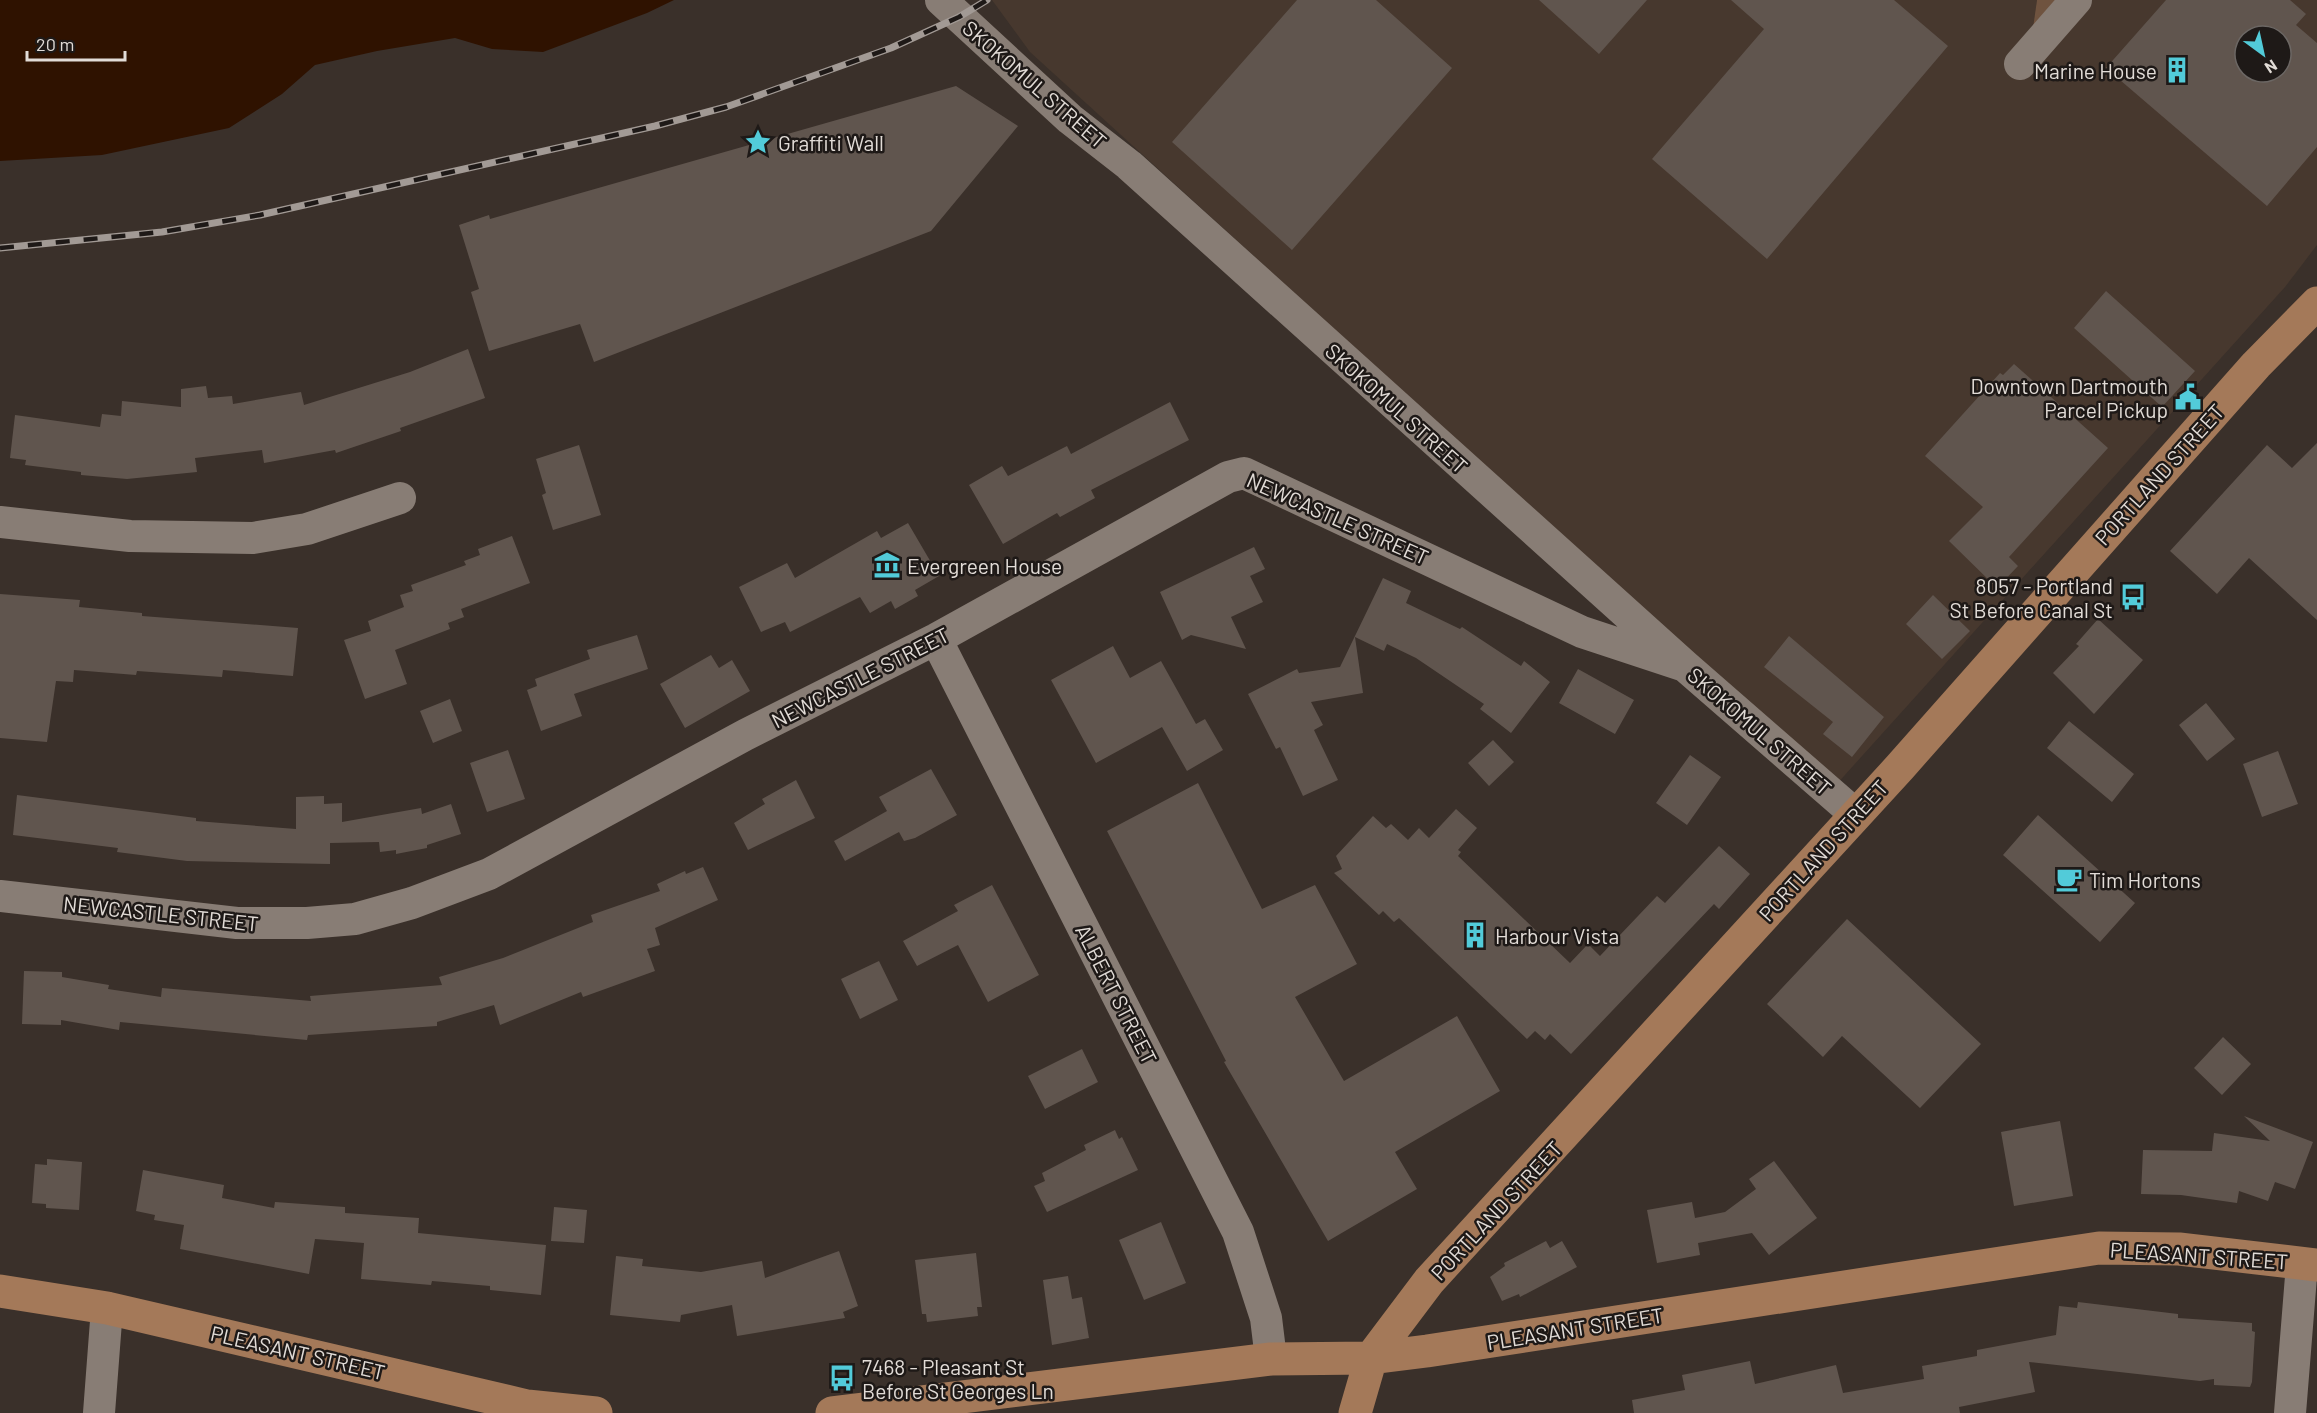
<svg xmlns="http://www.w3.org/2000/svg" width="2317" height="1413" font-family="Barlow,sans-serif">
<rect width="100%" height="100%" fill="#3a302a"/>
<path fill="#47382e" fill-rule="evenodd" d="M 992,0 L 2037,0 L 2029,54 L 2068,0 L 2317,0 L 2317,245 L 2285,287 L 1835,786 L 1030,52 ZM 2245,36 L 2281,36 L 2281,72 L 2245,72 Z"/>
<path fill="#6f533f" d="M 2037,0 L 2068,0 L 2029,55 Z"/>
<path fill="#2f1200" d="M 0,0 L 674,0 L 647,13 L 543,52 L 492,49 L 455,38 L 377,51 L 315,65 L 282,94 L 229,128 L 102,155 L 0,161 Z"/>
<path fill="#60554e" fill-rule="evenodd" d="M 1297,0 L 1376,0 L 1452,68 L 1292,250 L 1172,142 Z
M 1539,0 L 1647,0 L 1599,54 Z
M 1731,0 L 1894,0 L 1948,46 L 1767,259 L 1652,159 L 1764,29 Z
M 2166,0 L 2290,0 L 2306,14 L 2296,25 L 2317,43 L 2317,147 L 2267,206 L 2106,68 ZM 2245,36 L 2281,36 L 2281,72 L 2245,72 Z
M 956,86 L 1018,126 L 931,231 L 594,362 L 580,324 L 489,351 L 471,292 L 479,289 L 459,225 L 489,215 L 490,219 Z
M 2106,291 L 2195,371 L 2162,407 L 2074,328 Z
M 468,349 L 485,398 L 400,428 L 401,431 L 336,453 L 335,450 L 264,463 L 262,450 L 195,458 L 197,472 L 127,479 L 81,475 L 81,472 L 25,465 L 26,460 L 10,458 L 15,415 L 100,427 L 102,414 L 121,416 L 122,401 L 181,407 L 181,389 L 206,386 L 208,398 L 232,396 L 233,404 L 301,392 L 304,405 L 410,372 Z
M 2014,364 L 2108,448 L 2009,557 L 2018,566 L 1997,588 L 1949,541 L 1983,507 L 1925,456 L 2000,373 L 2003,375 Z
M 1170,402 L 1189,440 L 1091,490 L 1095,498 L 1060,517 L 1057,513 L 1003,544 L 969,485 L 1002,466 L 1008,476 L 1067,446 L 1071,454 Z
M 2317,443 L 2317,620 L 2249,558 L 2217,594 L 2170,551 L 2267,445 L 2292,468 Z
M 579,445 L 601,515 L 553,530 L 542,495 L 546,493 L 536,459 Z
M 908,523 L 939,576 L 915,590 L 918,596 L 895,609 L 891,601 L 870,613 L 860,597 L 790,632 L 785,622 L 761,632 L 739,587 L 787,563 L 795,578 L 877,531 L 881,538 Z
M 512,536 L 530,583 L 461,609 L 464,617 L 448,623 L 450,629 L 395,650 L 407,684 L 365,699 L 344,640 L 371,631 L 368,621 L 404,607 L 400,595 L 413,591 L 411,585 L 466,565 L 464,561 L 480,555 L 478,549 Z
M 1254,547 L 1265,569 L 1250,576 L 1263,602 L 1231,617 L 1246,649 L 1191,635 L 1182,640 L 1160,592 Z
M 1383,578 L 1411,591 L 1406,603 L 1460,629 L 1462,627 L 1521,666 L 1524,661 L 1550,682 L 1511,733 L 1480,709 L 1484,704 L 1416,658 L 1387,644 L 1384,651 L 1355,637 L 1363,693 L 1311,702 L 1323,725 L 1314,730 L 1338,780 L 1303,796 L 1280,747 L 1276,749 L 1248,694 L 1297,669 L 1299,673 L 1340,667 Z
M 0,594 L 80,600 L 79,607 L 142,613 L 142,616 L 298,628 L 293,676 L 223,670 L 222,677 L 137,671 L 136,675 L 74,670 L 73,682 L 56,681 L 47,742 L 0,738 Z
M 1933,595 L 1970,631 L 1942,659 L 1906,624 Z
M 2098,619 L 2143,660 L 2094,714 L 2053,673 L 2079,646 L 2076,644 Z
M 637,635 L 648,669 L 574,694 L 582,716 L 541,731 L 527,690 L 537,686 L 535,679 L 590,659 L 587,650 Z
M 1789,636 L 1884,717 L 1852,757 L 1823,734 L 1833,722 L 1764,667 Z
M 1113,646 L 1130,678 L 1161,661 L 1196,724 L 1205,719 L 1223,750 L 1187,771 L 1162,727 L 1096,763 L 1051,680 Z
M 711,655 L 719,668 L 732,660 L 750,691 L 685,728 L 660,684 Z
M 1578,669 L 1634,700 L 1615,734 L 1559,703 Z
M 450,699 L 462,731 L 433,743 L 420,711 Z
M 2206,703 L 2235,739 L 2207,761 L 2179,725 Z
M 2069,721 L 2134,774 L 2112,802 L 2047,748 Z
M 1493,740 L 1514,762 L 1489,786 L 1468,763 Z
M 508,750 L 525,799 L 487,812 L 470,763 Z
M 2278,751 L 2298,804 L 2262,817 L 2243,764 Z
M 1690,755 L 1721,777 L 1687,825 L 1656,803 Z
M 931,769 L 957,815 L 915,838 L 904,841 L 899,832 L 845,861 L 834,841 L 887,811 L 879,797 Z
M 796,780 L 815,818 L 748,850 L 734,823 L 765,804 L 762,799 Z
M 1198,783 L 1262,909 L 1315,885 L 1357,964 L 1295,997 L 1344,1081 L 1457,1016 L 1500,1091 L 1395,1152 L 1417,1189 L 1328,1241 L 1224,1062 L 1226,1061 L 1107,831 Z
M 17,795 L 196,818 L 196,821 L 296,829 L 296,797 L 324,796 L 324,804 L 342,803 L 342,822 L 421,808 L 422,814 L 451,804 L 461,834 L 427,845 L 427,848 L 396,854 L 396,850 L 380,852 L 379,842 L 330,843 L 330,864 L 187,861 L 117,852 L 118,848 L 13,835 Z
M 1456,809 L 1477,828 L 1458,850 L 1461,852 L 1458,856 L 1570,963 L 1588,944 L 1600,956 L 1657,896 L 1665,903 L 1719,846 L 1750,874 L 1719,909 L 1714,904 L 1571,1054 L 1550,1034 L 1545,1040 L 1535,1031 L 1527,1039 L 1399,918 L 1394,922 L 1383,911 L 1379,915 L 1334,873 L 1342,869 L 1336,856 L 1373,816 L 1386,828 L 1391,824 L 1408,840 L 1419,828 L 1429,838 Z
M 2038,815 L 2135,903 L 2100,942 L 2003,855 Z
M 703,867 L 718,900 L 655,928 L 660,945 L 647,949 L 655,971 L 583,997 L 581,992 L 500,1025 L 494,1005 L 437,1022 L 437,1026 L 308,1035 L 307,1040 L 120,1022 L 119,1030 L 61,1020 L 61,1025 L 22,1024 L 24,971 L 62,972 L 62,977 L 109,985 L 108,989 L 161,997 L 162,988 L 311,1001 L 310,996 L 442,985 L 439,977 L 503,958 L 593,922 L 591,915 L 660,891 L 657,884 L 685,871 L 686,874 Z
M 992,885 L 1039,975 L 988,1002 L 958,945 L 917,966 L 903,941 L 958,911 L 954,905 Z
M 1847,919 L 1981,1044 L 1920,1108 L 1842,1036 L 1823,1057 L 1767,1004 Z
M 879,961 L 898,1000 L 860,1019 L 841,979 Z
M 2223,1037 L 2251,1064 L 2222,1095 L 2194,1068 Z
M 1082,1049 L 1098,1082 L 1045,1109 L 1028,1076 Z
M 2244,1116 L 2313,1142 L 2295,1189 L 2275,1182 L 2268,1201 L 2239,1191 L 2237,1203 L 2181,1195 L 2141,1194 L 2143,1150 L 2212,1151 L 2214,1133 L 2270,1141 Z
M 2060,1121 L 2073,1196 L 2014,1206 L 2001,1132 Z
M 1115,1130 L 1119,1139 L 1122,1137 L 1138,1170 L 1047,1212 L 1034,1186 L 1045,1181 L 1042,1173 L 1086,1150 L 1084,1145 Z
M 47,1159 L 82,1162 L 79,1210 L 46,1208 L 46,1204 L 32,1203 L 35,1164 L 47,1165 Z
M 1774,1161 L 1817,1218 L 1769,1255 L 1752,1233 L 1698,1243 L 1700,1255 L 1657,1263 L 1647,1210 L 1692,1202 L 1695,1218 L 1725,1212 L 1756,1189 L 1749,1179 Z
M 143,1170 L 224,1185 L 222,1198 L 274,1208 L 275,1202 L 345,1207 L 345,1213 L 419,1218 L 418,1233 L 546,1245 L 541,1295 L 490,1290 L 490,1286 L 432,1281 L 431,1285 L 361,1279 L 364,1243 L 315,1239 L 309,1274 L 180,1249 L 184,1225 L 154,1220 L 155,1215 L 136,1211 Z
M 554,1207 L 587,1210 L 584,1243 L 551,1241 Z
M 1161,1222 L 1186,1283 L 1144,1300 L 1119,1240 Z
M 1546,1241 L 1550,1248 L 1562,1241 L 1577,1267 L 1520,1297 L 1519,1294 L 1502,1301 L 1490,1277 L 1505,1266 L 1504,1263 Z
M 839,1251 L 858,1306 L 843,1312 L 845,1318 L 737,1336 L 732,1305 L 681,1315 L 680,1322 L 610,1315 L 616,1256 L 643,1259 L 642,1266 L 701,1272 L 762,1261 L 765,1278 Z
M 976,1253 L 982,1307 L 977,1307 L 978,1316 L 927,1322 L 926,1314 L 922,1314 L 915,1260 Z
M 1068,1276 L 1072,1299 L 1082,1297 L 1089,1338 L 1052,1345 L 1043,1280 Z
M 2078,1302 L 2178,1314 L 2178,1318 L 2252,1323 L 2252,1331 L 2255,1332 L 2252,1382 L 2250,1387 L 2214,1385 L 2214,1379 L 2200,1381 L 2029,1362 L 2035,1392 L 1959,1407 L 1960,1413 L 1634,1413 L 1632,1400 L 1685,1390 L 1682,1375 L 1750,1361 L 1755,1384 L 1836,1365 L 1843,1393 L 1924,1379 L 1922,1366 L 1977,1356 L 1977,1350 L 2056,1335 L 2059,1306 L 2077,1308 Z"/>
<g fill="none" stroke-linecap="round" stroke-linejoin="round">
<path stroke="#887d75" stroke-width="32" d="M 941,0 L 1070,119 L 1129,165 L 1685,666 L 1855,814
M 2020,64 L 2076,0
M 0,522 L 130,536 L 253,538 L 307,529 L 400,498
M 936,639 L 1238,1232 L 1266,1318 L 1271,1359
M 0,896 L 237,923 L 307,923 L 355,919 L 412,903 L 489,874 L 745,735 L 936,639 L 1228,477 L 1244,473 L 1582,632 L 1685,666
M 99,1413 L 107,1308
M 2290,1413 L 2302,1264"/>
<path stroke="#a47959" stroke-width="33" d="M 0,1291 L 107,1308 L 527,1406 L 596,1413
M 832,1413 L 1271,1359 L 1371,1358 L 1427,1351 L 2099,1248 L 2179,1249 L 2317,1265
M 1355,1413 L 1371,1358 L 1429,1281 L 1900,767 L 2256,365 L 2317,303"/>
<g stroke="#a29a95" stroke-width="7">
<path id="rail" d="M 0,248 L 162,232 L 260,215 L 655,126 L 726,107 L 891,48 L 959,17 L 987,0"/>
</g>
<use href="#rail" stroke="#1e1917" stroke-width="4.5" stroke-dasharray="14" stroke-linecap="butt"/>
</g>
<defs>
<g id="building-bare" transform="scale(2.07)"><path d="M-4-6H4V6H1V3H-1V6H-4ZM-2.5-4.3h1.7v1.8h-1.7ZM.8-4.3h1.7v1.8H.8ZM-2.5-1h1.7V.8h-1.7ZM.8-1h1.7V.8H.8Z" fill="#52cbd9" stroke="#1e1917" stroke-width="2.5" paint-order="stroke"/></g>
<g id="sight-bare" transform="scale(2.07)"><path d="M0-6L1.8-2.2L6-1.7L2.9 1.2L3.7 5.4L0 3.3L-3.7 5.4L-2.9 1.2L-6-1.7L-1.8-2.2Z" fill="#52cbd9" stroke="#1e1917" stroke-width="2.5" paint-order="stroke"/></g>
<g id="civic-bare" transform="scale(2.07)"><path d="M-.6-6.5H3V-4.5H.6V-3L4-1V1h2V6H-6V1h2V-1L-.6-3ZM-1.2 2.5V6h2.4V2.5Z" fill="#52cbd9" stroke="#1e1917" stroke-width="2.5" paint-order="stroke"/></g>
<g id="museum-bare" transform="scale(2.07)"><path d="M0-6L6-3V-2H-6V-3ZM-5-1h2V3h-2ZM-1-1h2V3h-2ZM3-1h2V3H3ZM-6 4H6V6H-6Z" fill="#52cbd9" stroke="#1e1917" stroke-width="2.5" paint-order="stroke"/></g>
<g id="bus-bare" transform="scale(2.07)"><path d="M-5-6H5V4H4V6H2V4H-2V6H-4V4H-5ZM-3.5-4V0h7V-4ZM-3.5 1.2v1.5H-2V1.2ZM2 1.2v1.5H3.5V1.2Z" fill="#52cbd9" stroke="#1e1917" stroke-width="2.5" paint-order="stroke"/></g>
<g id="cafe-bare" transform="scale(2.07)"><path d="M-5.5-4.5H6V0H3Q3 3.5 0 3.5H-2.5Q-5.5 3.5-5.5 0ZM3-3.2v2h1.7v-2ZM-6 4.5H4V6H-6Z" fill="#52cbd9" stroke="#1e1917" stroke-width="2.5" paint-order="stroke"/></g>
</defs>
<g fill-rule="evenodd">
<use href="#building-bare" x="2177" y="70"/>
<use href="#sight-bare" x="758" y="142"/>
<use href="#civic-bare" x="2188" y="397"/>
<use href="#museum-bare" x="887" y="565"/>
<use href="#bus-bare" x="2133" y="597"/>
<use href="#cafe-bare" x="2069" y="879"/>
<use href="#building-bare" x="1475" y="935"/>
<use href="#bus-bare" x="842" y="1378"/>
</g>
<g text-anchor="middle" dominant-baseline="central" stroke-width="5" stroke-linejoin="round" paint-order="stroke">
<g font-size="21" fill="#e2dcd7" stroke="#1e1917" text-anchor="start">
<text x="2157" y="70" text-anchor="end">Marine House</text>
<text x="778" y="142">Graffiti Wall</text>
<text x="2168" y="385" text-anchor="end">Downtown Dartmouth<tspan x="2168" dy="24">Parcel Pickup</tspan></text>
<text x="907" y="565">Evergreen House</text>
<text x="2113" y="585" text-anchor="end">8057 - Portland<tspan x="2113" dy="24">St Before Canal St</tspan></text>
<text x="2089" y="879">Tim Hortons</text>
<text x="1495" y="935">Harbour Vista</text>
<text x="862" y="1366">7468 - Pleasant St<tspan x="862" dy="24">Before St Georges Ln</tspan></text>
</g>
<g font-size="21" fill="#e2dcd7" stroke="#1e1917">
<text transform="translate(1035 84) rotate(41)">SKOKOMUL STREET</text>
<text transform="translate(1397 408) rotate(42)">SKOKOMUL STREET</text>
<text transform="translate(2159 474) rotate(-48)">PORTLAND STREET</text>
<text transform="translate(1338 518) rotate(24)">NEWCASTLE STREET</text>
<text transform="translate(860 677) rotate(-27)">NEWCASTLE STREET</text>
<text transform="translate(1760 731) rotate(41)">SKOKOMUL STREET</text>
<text transform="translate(1823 850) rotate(-48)">PORTLAND STREET</text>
<text transform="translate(161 913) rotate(6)">NEWCASTLE STREET</text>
<text transform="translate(1117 994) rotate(63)">ALBERT STREET</text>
<text transform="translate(1496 1210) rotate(-47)">PORTLAND STREET</text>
<text transform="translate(2199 1255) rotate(4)">PLEASANT STREET</text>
<text transform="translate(1575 1328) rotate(-9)">PLEASANT STREET</text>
<text transform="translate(298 1352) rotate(13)">PLEASANT STREET</text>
</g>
</g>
<g transform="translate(2263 54) rotate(147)"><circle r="28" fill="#1e1917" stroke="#6c6764" stroke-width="1.5"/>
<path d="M0-4.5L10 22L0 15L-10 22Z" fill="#52cbd9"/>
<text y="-9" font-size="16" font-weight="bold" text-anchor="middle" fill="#e2dcd7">N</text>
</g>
<path d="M27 51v9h98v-9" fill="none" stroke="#e2dcd7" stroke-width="3"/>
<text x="36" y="51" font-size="18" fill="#e2dcd7" stroke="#1e1917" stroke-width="4.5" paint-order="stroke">20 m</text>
</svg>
